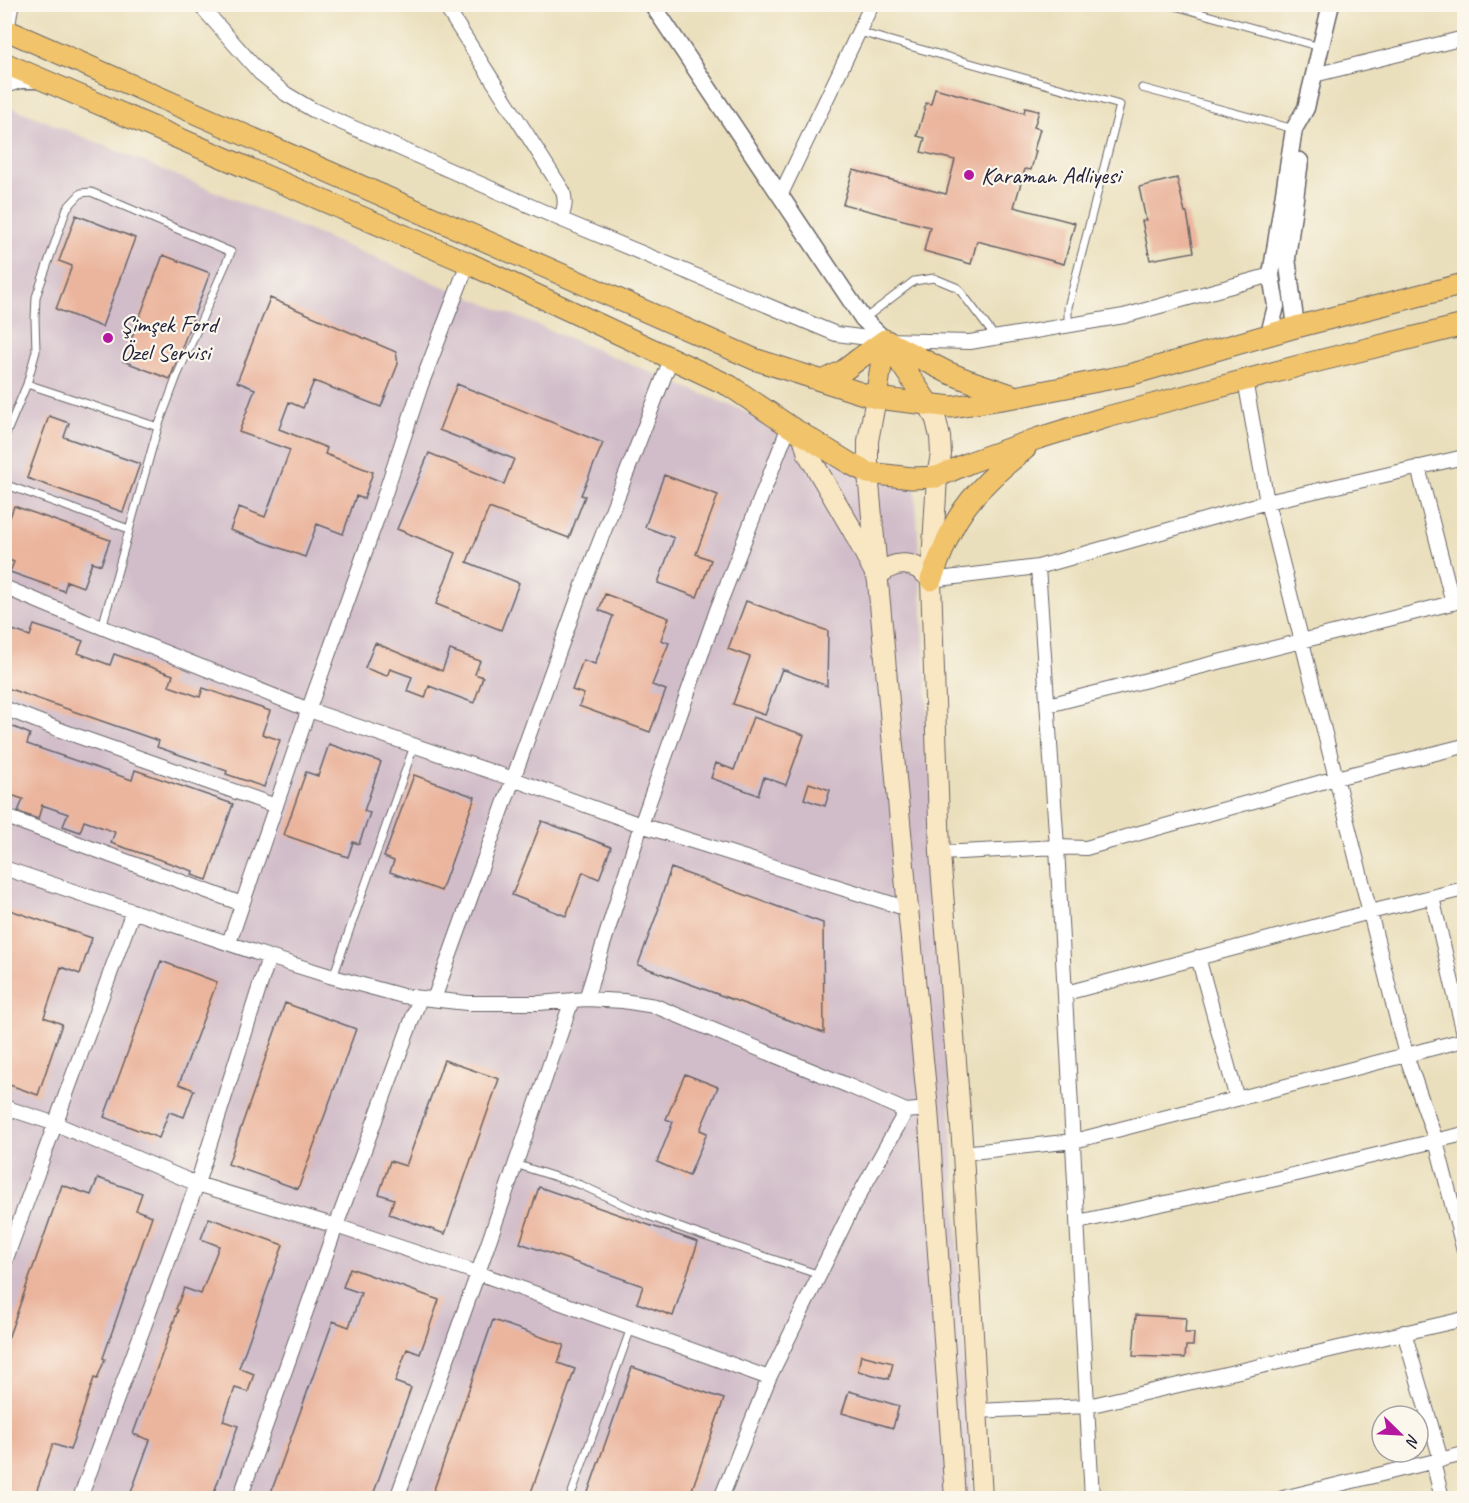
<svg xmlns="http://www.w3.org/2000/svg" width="1469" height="1503" font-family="Caveat,sans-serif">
<rect width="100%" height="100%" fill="#fbf7ec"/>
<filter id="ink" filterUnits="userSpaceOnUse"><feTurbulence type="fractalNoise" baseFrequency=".0167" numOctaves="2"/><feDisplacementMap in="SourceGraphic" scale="12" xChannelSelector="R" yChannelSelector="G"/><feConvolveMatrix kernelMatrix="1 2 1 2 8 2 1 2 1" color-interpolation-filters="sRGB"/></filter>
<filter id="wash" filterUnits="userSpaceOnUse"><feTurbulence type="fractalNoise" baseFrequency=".008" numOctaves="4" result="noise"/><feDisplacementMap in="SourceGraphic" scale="24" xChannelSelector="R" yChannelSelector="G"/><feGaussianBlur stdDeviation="1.35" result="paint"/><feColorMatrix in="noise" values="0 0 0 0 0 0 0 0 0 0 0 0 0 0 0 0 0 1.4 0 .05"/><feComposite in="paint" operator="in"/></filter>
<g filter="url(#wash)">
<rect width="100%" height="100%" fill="#eadfbc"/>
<path fill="#d1bdc9" d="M 4,104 L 915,482 L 972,1498 L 5,1498 Z"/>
<g id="blocks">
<path fill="#ebb59d" d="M 935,88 L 1024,113 L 1025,108 L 1039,111 L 1034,127 L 1040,129 L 1034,150 L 1036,151 L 1031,170 L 1025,169 L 1014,207 L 1075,223 L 1064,264 L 977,241 L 971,264 L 924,251 L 930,227 L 843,204 L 853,170 L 946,194 L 955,160 L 921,152 L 925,138 L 917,136 L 926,103 L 931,104 Z
M 1177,178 L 1185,213 L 1187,213 L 1194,252 L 1150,260 L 1142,221 L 1146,220 L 1139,187 Z
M 76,215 L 135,238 L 102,327 L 56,309 L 72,266 L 59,261 Z
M 163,255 L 210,273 L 170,379 L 123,361 Z
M 270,298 L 396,352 L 398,364 L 381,407 L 314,381 L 303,408 L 289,402 L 279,429 L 327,448 L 325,454 L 373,472 L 364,499 L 356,496 L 343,534 L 317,524 L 305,557 L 230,530 L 239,507 L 265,517 L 290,450 L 239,432 L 255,389 L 237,382 Z
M 457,384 L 603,443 L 581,495 L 585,496 L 569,538 L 489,508 L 467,562 L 519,583 L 501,630 L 436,604 L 456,553 L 397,529 L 429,453 L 504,484 L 514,459 L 439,430 Z
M 49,416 L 69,423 L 64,437 L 140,464 L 123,512 L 27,478 Z
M 664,475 L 718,495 L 696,554 L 711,560 L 697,597 L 658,583 L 674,538 L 645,527 Z
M 14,506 L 110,540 L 101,565 L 92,562 L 83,587 L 67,581 L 64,591 L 10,572 L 14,562 L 4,558 L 4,534 Z
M 605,594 L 669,618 L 661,640 L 669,643 L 652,685 L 666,690 L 650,732 L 579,706 L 584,694 L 572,690 L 583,660 L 595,664 L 613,616 L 599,610 Z
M 746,601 L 828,631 L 827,686 L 782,669 L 765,715 L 733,704 L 750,657 L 728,649 Z
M 34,625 L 83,641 L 78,653 L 110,665 L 114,654 L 173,675 L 169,686 L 200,697 L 203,688 L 270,711 L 262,734 L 280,740 L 264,787 L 226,774 L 227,771 L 157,747 L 159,741 L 4,687 L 4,627 L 30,636 Z
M 375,643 L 442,671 L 450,650 L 480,661 L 475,674 L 483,677 L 474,703 L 429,686 L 425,698 L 407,691 L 412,677 L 390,669 L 387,676 L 365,668 Z
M 753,717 L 804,735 L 786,785 L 764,777 L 758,795 L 711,778 L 716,763 L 734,770 Z
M 4,723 L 30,734 L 27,744 L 132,780 L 135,770 L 233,804 L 207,880 L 192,875 L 193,871 L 111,843 L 115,832 L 84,821 L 80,832 L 63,826 L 68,814 L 42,805 L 38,819 L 18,812 L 23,799 L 4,793 Z
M 329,744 L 381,762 L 364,811 L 370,813 L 359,844 L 353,842 L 348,857 L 284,835 L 306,772 L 318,776 Z
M 414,775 L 475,797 L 441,891 L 390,872 L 394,861 L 384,857 Z
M 809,783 L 830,790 L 825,806 L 804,799 Z
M 542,821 L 611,847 L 599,879 L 583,872 L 566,916 L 512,895 Z
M 671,868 L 823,923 L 824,1033 L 638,965 L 659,908 L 658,907 Z
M 4,908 L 92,938 L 80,974 L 61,967 L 44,1017 L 62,1024 L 38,1095 L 4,1083 Z
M 161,961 L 217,982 L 179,1084 L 194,1090 L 184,1117 L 169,1112 L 159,1138 L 104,1117 Z
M 285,1003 L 356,1029 L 298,1189 L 228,1164 Z
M 444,1060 L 499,1079 L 445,1234 L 389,1214 L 394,1199 L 379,1194 L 390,1161 L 406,1166 Z
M 685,1074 L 718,1087 L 700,1130 L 707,1133 L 689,1176 L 657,1162 L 673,1122 L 666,1119 Z
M 98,1178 L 142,1193 L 136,1210 L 152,1216 L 103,1358 L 105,1359 L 97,1379 L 94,1378 L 70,1450 L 53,1444 L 34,1498 L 4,1498 L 4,1350 L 62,1185 L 91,1195 Z
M 539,1187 L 698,1242 L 673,1316 L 637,1303 L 643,1286 L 520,1243 Z
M 209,1218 L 283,1245 L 239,1368 L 254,1374 L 248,1392 L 235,1388 L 223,1421 L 238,1426 L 212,1498 L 129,1498 L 150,1440 L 133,1434 L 178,1310 L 176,1309 L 184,1288 L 201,1294 L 219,1246 L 201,1239 Z
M 350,1268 L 439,1300 L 420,1354 L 407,1349 L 395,1382 L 411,1388 L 372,1498 L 269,1498 L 333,1321 L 349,1327 L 361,1293 L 343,1287 Z
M 1136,1315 L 1186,1318 L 1185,1333 L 1194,1333 L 1193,1346 L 1186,1346 L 1185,1358 L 1133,1356 Z
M 493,1320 L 564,1345 L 558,1363 L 575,1369 L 529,1498 L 431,1498 Z
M 861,1355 L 893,1363 L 889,1379 L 858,1371 Z
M 632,1367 L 724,1399 L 689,1498 L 586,1498 Z
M 849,1391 L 899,1406 L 893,1428 L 842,1413 Z"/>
</g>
</g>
<g filter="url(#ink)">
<use href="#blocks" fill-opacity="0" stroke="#686468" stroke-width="1.5"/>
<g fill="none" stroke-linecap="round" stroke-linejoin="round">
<g stroke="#686468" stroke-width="9">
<path id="service" d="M 1168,4 L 1320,47
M 11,29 L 15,4
M 859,32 L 1120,105 L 1068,307 L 1068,326
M 1142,88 L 1294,129
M 864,319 L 914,281 L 934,278 L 958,288 L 996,338
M 27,384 L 158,427
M 4,439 L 27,384 L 36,351 L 35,319 L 36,297 L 67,208 L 81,193 L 91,192 L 231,252 L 177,376 L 158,427 L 102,627
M 4,484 L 129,529
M 333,977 L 414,746
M 515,1164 L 581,1185 L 646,1215 L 692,1232 L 820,1275
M 570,1498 L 631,1328"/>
</g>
<g stroke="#686468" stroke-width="16">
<path id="minor" d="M 199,4 L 260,73 L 286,94 L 313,110 L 560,219 L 836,334 L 885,340 L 970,342 L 1124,316 L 1271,275
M 444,4 L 563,191 C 566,202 565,209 560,219
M 1314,75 L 1464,38
M 780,196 L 872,4
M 1245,380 L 1267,502 L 1336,778 L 1406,1055 L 1436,1141 L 1464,1251
M 1418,467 L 1453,603
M 1038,567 L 1057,847 L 1092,1498
M 931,580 L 1038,567 L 1267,502 L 1464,457
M 4,587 L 59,610 L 309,710 L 513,779 L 641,825 L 908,909
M 1048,705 L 1464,600
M 4,708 L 63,731 L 276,806
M 4,816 L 242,904
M 940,853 L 1057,847 L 1086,848 L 1336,778 L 1464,746
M 4,868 L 269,957 L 333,977 L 403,996 L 467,1003 L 539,1003 L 586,999 L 623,1001 L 655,1006 L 849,1086 L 906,1111 L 928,1109
M 1432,897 L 1464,1034
M 229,943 L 312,700 L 375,524 L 421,385 L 468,263
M 1198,957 L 1237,1099
M 1066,993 L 1370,912 L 1464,889
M 434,999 L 581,590 L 671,359
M 586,999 L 641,825 L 717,610 L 789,426
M 4,1107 L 56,1124 L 197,1184 L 336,1226 L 478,1273 L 769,1378
M 963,1153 L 1074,1141 L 1464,1040
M 1078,1222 L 1276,1179 L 1464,1134
M 4,1264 L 133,911
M 1404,1332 L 1441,1460
M 977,1411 L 1088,1406 L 1464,1319
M 1433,1462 L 1442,1498
M 80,1498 L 197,1184 L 269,957
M 240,1498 L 336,1226 L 420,998
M 397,1498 L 478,1273 L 572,1000
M 721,1498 L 769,1378 L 853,1206 L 906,1111
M 1283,1498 L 1464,1454"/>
</g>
<g stroke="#686468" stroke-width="19">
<path id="tertiary" d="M 652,4 L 863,319 L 885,340
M 4,85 L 20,80 L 39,80
M 1296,327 L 1287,258 L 1300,161
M 1269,334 L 1276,306 L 1271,275 L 1294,129 L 1306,108 L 1331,4"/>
</g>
<g stroke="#686468" stroke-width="22">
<path id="secondary" d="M 876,398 L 868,441 L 868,473 L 908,909 L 928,1109 L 955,1498
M 929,405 L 936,420 L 940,437 L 941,454 L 937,477 L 931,580 L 940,853 L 963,1153 L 982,1498
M 802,433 L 808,454 L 853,531 L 877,577 C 894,559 916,560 931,580"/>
</g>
<g stroke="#686468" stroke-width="23">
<path id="primary" d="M 4,29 L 754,359 L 876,398 L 952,407 L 1015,397 L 1129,375 L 1296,327 L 1464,284
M 4,63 L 468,263 L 730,386 L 789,426 L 849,463 L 868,473 L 912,478 L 937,477 L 971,462 L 1039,438 L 1107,417 L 1306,364 L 1464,325
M 885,340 L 947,372 L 967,380 L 1011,395
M 887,343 L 929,405
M 823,381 L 843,371 L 860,358 L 885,340
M 876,398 L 885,340
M 931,580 C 939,560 946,539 957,520 C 974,491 999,470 1025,449"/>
</g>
<use href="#service" stroke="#fff" stroke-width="7"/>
<use href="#minor" stroke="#fff" stroke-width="14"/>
<use href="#tertiary" stroke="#fff" stroke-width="16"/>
<use href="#secondary" stroke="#f9e7c3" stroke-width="20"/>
<use href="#primary" stroke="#f1c36a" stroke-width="21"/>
</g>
</g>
<g fill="#b5179e" stroke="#fbf7ec" stroke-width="2">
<circle cx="969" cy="175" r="6"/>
<circle cx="108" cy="338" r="6"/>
</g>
<g text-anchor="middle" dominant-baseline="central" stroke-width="4.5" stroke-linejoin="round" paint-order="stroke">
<g font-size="24" fill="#22223b" stroke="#fbf7ec" text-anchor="start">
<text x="981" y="175">Karaman Adliyesi</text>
<text x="120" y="324">Şimşek Ford<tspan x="120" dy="28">Özel Servisi</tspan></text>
</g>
</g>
<rect width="1469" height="1503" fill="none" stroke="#fbf7ec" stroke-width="24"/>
<g transform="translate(1400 1434) rotate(114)"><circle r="28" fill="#fbf7ec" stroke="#a4a2a5" stroke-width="1.5"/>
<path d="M0-4.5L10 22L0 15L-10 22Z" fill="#b5179e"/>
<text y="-9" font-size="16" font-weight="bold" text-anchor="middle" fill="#22223b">N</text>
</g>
</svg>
